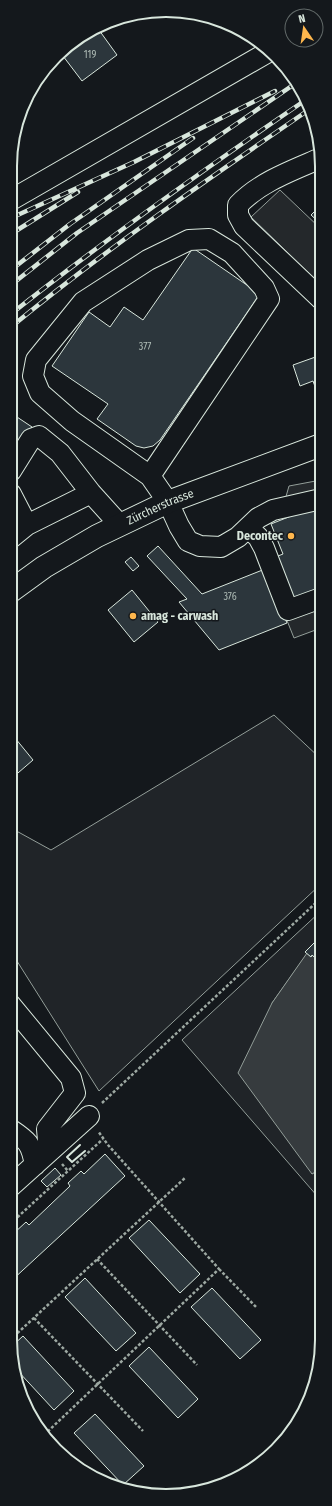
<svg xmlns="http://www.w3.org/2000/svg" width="332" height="1506" font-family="'Fira Sans Condensed',sans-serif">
<rect width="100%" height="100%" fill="#14181c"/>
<path fill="#202428" stroke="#939e99" d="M 274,715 L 321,759 L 321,884 L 99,1091 L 10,950 L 11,828 L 51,850 Z
M 321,911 L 321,963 L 313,956 L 311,957 L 307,954 L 272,1003 L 312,1174 L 321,1168 L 321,1196 L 318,1197 L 182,1040 Z"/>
<path fill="#24282b" stroke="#939e99" d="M 280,190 L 321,229 L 321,285 L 251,217 Z
M 321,480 L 321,493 L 285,500 L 289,486 Z
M 321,605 L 321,628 L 294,638 L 286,618 Z"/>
<path fill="#363b3e" stroke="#939e99" d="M 307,953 L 311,957 L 312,955 L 321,963 L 321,1168 L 312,1174 L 238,1073 L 272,1003 Z"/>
<path fill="#2c363c" stroke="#d8e6dc" d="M 99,30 L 117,55 L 82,81 L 63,56 Z
M 321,205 L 321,224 L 311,215 Z
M 193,248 L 260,294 L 160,440 L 153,446 L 144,448 L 136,446 L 97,419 L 108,404 L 52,366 L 89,312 L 110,327 L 124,307 L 143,320 Z
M 321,355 L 321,403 L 313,381 L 300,386 L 293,365 Z
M 11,413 L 32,427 L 11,457 Z
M 321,504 L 321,591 L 290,603 L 273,558 L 283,554 L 271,524 Z
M 158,546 L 202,594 L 265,569 L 287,623 L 219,650 L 179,602 L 187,599 L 147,556 Z
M 131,557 L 139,566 L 133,571 L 125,562 Z
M 132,590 L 158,622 L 134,642 L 108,610 Z
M 11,733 L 33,760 L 11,779 Z
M 314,943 L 321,949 L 321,963 L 312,955 L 311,957 L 305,952 Z
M 105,1154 L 125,1176 L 10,1282 L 10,1243 L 16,1237 L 13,1234 L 26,1222 L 29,1225 L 70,1186 L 68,1183 L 81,1171 L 84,1174 Z
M 55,1168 L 61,1175 L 47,1187 L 41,1181 Z
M 149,1220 L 200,1274 L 180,1293 L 129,1238 Z
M 85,1278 L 136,1333 L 116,1351 L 65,1297 Z
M 212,1288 L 261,1340 L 240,1359 L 191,1307 Z
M 23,1336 L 74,1391 L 54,1410 L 16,1369 L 11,1347 Z
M 149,1347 L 198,1399 L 178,1418 L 129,1366 Z
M 95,1414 L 144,1466 L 123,1485 L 74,1433 Z"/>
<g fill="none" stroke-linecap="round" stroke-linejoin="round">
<g stroke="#d8e6dc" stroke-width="22">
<path id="minor" d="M 11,200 L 270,51
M 321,299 L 244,226 L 238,215 L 238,205 C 260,182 291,171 321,158
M 11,471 L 31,439 L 39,436 L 60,453 L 91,493 L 120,525
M 150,476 L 269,299 L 264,288 L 232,253 L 209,239 L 189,240 L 148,260 L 83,302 L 36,360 L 33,376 L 40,393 L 72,421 L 150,476 L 168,502 L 179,526 L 188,541 L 200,546 L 221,547 L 238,537 L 258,518 L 273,510 L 321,499
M 11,494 L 27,525
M 248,528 L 258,537 L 264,548 L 288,610 L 321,598
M 11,538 L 27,525 L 91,493
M 10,1004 L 71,1078 L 75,1093 L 47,1129 L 49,1152
M 10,1129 C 28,1141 31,1143 35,1165
M 10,1187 L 89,1116"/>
</g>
<g stroke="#d8e6dc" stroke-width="24">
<g id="major">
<path id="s1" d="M 11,591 L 44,567 L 97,536 L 168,502 L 321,445"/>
</g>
</g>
<path stroke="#9da8a2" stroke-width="2.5" stroke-dasharray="3 2" stroke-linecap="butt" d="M 102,1103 L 321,898
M 62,1164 L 68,1171
M 10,1215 L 15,1220
M 10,1224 L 103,1139
M 97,1259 L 197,1365
M 219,1269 L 257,1308
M 34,1318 L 143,1431
M 10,1340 L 186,1177
M 44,1435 L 219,1269 L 108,1145 L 98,1131"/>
<use href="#minor" stroke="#14181c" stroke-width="20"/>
<use href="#major" stroke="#14181c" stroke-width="22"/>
<g stroke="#d8e6dc" stroke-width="4.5">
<path id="rail" d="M 11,218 L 134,162 L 275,91
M 11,234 L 78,192
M 11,270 L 70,224 L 193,138
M 11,285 L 77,233 L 296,83
M 11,314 C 107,238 206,168 307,99
M 11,327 C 106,249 208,179 310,109"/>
</g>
<use href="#rail" stroke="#14181c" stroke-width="3" stroke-dasharray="9" stroke-linecap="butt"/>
<path stroke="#d8e6dc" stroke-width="2" d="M 80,1145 L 67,1157 L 72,1162 L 85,1151"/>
</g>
<g fill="#ffb74d" stroke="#14181c" stroke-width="1.5">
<circle cx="291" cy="536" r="4"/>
<circle cx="133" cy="616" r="4"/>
</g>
<g text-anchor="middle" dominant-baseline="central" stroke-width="3" stroke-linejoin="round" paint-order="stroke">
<g font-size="10" fill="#adbab4">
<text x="90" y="55">119</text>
<text x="145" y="347">377</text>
<text x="230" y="597">376</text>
</g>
<g font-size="12" fill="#d8e6dc" stroke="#14181c">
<text stroke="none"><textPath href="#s1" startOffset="172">Zürcherstrasse</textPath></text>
</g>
<g font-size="12" font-weight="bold" fill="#d8e6dc" stroke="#14181c" text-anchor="end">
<text x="283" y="536">Decontec</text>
<text x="141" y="616" text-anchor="start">amag - carwash</text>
</g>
</g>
<path d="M0 0H332V1506H0ZM166 17H166A149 149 0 0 1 315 166V1340A149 149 0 0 1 166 1489H166A149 149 0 0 1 17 1340V166A149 149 0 0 1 166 17Z" fill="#14181c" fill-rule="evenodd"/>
<path fill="none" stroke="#d8e6dc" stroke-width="2" d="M166 17H166A149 149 0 0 1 315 166V1340A149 149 0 0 1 166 1489H166A149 149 0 0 1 17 1340V166A149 149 0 0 1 166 17Z"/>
<g transform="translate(304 28) rotate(347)"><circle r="19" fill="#14181c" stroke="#626a69"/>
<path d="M0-3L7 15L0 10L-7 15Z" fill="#ffb74d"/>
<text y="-6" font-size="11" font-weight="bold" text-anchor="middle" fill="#d8e6dc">N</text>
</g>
</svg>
